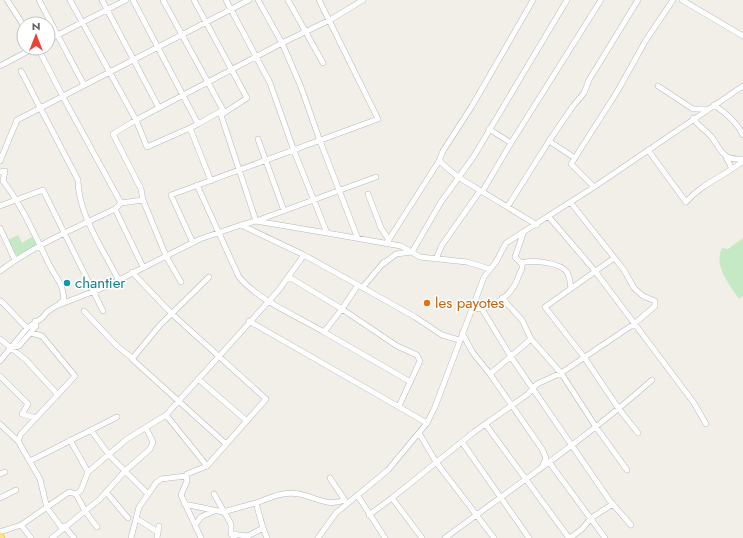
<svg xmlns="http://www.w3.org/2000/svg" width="743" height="538" font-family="Jost,sans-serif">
<rect width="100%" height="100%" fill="#f1efe8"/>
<path fill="#c5e8c5" d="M 18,235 L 22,243 L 32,237 L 37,245 L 17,256 L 8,240 Z
M 743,238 L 743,296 L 739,299 C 730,285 713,266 722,248 L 728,249 Z"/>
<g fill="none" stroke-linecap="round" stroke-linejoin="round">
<g stroke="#b5b8bc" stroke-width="6">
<path id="minor" d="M 7,0 L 24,26
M 39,0 L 84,85
M 70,0 L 136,120 L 147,147 L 190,128
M 102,0 L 159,108
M 133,0 L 198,124 L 190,128 L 211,181
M 163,0 L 223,110 L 221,115 L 256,221 L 376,177
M 194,0 L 247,98 L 221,115
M 226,0 L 270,83 L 294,151 L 327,233
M 258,0 L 282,43 L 301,87 L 320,141 L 358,239
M 288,0 L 323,63
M 682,0 L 743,36
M 48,40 L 126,0
M 38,48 L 63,97 L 121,203
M 0,66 L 34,48
M 21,71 L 78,180 C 78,214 103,249 118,279
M 658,86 L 693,109 L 708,109
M 714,105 C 726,113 737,122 743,135
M 693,118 C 698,127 708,131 713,139 C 723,154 724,160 743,159
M 198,124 L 223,110
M 489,129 L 511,143
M 258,139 L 284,211
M 549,141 L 575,158
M 648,150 L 686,202 C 701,184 725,176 743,161
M 726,157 L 732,169
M 0,161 L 17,120 L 249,0
M 439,161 L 458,177 L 537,225
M 0,172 L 5,171 L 3,181 C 23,207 35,236 49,264 C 57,281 62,280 64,300 L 60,303
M 197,185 L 239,277 C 259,301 297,316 324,332
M 594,187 L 571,164 L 617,92 L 646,40 L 673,0
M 482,192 L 511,143 L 601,0
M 368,194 L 381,228 L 389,240
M 0,206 L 43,190 L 103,311
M 508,206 L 549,141 L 573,106 L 584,93 L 589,80 L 638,0
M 549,217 L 595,271 L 694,403 L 706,424
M 241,225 L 256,221 L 327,233 L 401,246 L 420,257 L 467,262 L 490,269
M 0,228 L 15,260
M 193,243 L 171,195 L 378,119 L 319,0
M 386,244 L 439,161 L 443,151 L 472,106 L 533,0
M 614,258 L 545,307 L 584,357 L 619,409 L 638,433
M 436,259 L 442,245 L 480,191
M 521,263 C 533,260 559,262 567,272 C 570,277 570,283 571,288
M 383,264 L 396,254 L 412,252 L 441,202 L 474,156 L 567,0
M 143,267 L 115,209 L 121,203 L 143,200
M 0,271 C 35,245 75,228 115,209
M 132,272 L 172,314 L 266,399 L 207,466
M 209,277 L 160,325 L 132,359 L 225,443
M 289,277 L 342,309 L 324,332 L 409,381
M 181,282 L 166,256 L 143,200 L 141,189 L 113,134 L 136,120 L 282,43 L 330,20 L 363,0
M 363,287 L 384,262
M 502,298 L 522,320 L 531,339 L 561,373 L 596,427 L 627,470
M 1,301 L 27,328
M 472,309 C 493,310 513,295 519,275 C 520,272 523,269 522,266 C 522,262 517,260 515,257 L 523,234
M 482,309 L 511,357 L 610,501 L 631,525
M 84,311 L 116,345 L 132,358
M 249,321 L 427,423
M 31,333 L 42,336 L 75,376 L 21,434 L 18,441 L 40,479 L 47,508 L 62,528
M 462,333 L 473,353 L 490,374 L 542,449 L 546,458 L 543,465
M 0,339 L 26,360 L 58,395
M 10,348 L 19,346 L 36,326 L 35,321
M 0,361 L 27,328 L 42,318 L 47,312 L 56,306 L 105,287 L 200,239 L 241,225 L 304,255 L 358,285
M 490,374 L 531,339
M 0,376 L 28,404 L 22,414 L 35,418
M 198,379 L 247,421
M 399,406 L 420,361 L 417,355 L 397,346 L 342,309 L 358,285 L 415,317 L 442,335 L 459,340
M 0,424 L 18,441
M 486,425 L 569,538
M 91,430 L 109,455 L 148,494
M 419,433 L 436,462 L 494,538
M 70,440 L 88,472
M 462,442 L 529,538
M 30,461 L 117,417
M 549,462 L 605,538
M 0,474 L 5,472
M 186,476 L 187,481 L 181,495 L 201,538
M 330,478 L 346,502
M 106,492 L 128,518
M 214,494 L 231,524 L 231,534 L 234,538
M 358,496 L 385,538
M 0,498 L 16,490
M 392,498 L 422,538
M 256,503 C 270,498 283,491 299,494 C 316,497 326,507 345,500
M 184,504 L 223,512 L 256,503 L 263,528 L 267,538
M 369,515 L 392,498 L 474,432 L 528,394 L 537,384 L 561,373 L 634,324 L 655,306 L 655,301 L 643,296 L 634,288 L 624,270 L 571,203
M 137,519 L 158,532
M 21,525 L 69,492 L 76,494
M 195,525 L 201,517 L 214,511
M 64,526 L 74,538
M 97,527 L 85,511 L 99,500 L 125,471 L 150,449 L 153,442 L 146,428
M 0,532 L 21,525 L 31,538
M 231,534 L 248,536 L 263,528
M 52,538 L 85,511 L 76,494 L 81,490 L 88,472 L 127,439 L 166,415 L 278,291 L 304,255
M 131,538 L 139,507 L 156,483 L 161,479 L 186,476 L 187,474 L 207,466 L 166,415
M 157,538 L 159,526
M 318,538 L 336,513 L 388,470 L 427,423 L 435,407 L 484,277 L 496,262 L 506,243 L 594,187 L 743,86
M 445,538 C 515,486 587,438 652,380
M 570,538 L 582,529 L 591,518 L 613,504"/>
</g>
<g stroke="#f9ab00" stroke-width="8">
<path id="highway" d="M 0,536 L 1,538"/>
</g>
<use href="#minor" stroke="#fff" stroke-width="5"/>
<use href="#highway" stroke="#fde293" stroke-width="7"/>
</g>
<circle fill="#0f9aa8" stroke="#fff" stroke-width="1.5" cx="67" cy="283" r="4"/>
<circle fill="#e8710a" stroke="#fff" stroke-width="1.5" cx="427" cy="303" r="4"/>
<g text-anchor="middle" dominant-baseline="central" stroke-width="3" stroke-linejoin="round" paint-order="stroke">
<g font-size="15" fill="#0d838f" stroke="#fff" text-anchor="start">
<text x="75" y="283">chantier</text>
</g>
<g font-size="15" fill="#c56008" stroke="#fff" text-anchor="start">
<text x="435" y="303">les payotes</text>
</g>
</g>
<g transform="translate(36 36)"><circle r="19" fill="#ffffff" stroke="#bfc1c3"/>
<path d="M0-3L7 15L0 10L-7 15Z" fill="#ea4335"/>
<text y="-6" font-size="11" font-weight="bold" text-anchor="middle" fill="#5f6368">N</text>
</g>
</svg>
